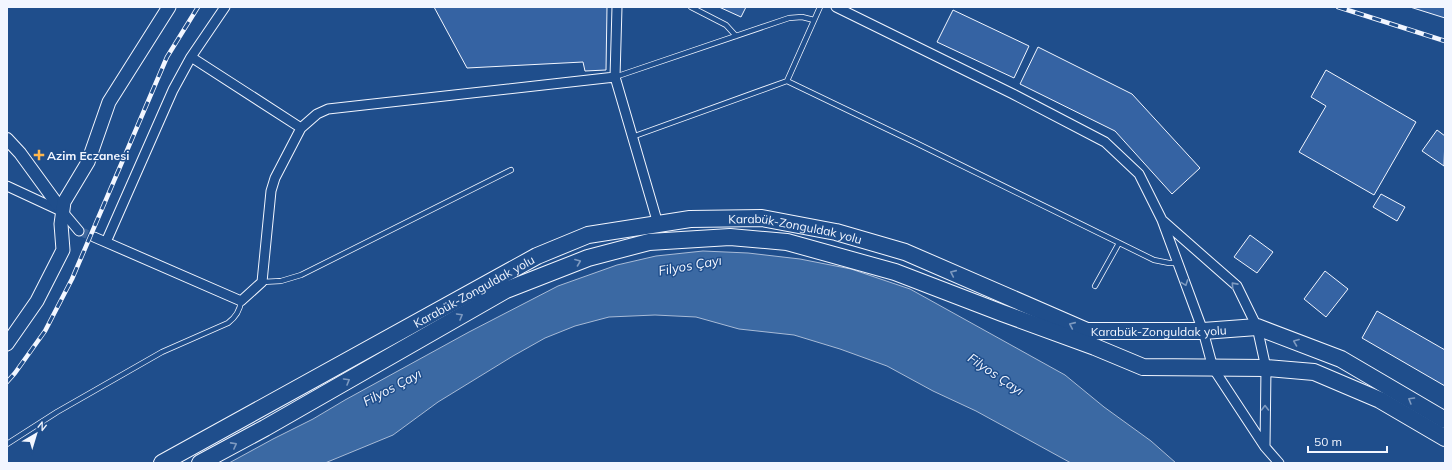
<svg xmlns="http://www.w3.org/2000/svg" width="1452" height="470" font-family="Mulish,sans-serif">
<rect width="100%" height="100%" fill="#1f4e8c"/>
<path fill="#3b69a3" stroke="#a8bbd7" d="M 703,251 L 748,253 L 800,259 L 851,269 L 910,289 L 1065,375 L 1104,407 L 1151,441 L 1176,463 L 1071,463 L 976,411 L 933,391 L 887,366 L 840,349 L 794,335 L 739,329 L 696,317 L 655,315 L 609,317 L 575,326 L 545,338 L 513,356 L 438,402 L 393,435 L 325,463 L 229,463 L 273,439 L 313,419 L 345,400 L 469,332 L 558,286 L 617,265 L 656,256 Z"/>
<path fill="#3563a3" stroke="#f2f6ff" d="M 434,7 L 607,7 L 606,70 L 585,71 L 583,62 L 467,68 Z
M 719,7 L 746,7 L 741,17 Z
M 1410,7 L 1445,7 L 1445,18 Z
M 953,10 L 1029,46 L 1014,78 L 937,42 Z
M 1038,47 L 1132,94 L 1200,168 L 1172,194 L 1115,131 L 1020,84 Z
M 1326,70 L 1416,122 L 1374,195 L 1299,152 L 1326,106 L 1311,97 Z
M 1437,130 L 1445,136 L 1444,166 L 1422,151 Z
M 1381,194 L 1405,207 L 1397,221 L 1373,207 Z
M 1250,235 L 1273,252 L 1257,273 L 1234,257 Z
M 1325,271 L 1348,289 L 1326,317 L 1304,299 Z
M 1377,311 L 1445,350 L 1445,386 L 1362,338 Z"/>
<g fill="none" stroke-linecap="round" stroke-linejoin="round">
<path stroke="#3f679d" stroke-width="9" stroke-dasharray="9 4.5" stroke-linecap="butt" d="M 79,231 L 94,237"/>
<g stroke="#f2f6ff" stroke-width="6">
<path id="service" d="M 691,7 L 726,25 L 736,36
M 615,77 L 789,18 L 802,17 L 814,20
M 787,81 L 914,142 L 1154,260 L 1169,263 L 1178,263
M 632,137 L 787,81 L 820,7
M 262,282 L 281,281 L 301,275 L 511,170
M 1095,286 L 1119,243
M 7,444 L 57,412 L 162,352 L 228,323 C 236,317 240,311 241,301"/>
</g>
<g stroke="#f2f6ff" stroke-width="11">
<path id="minor" d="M 836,7 L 1013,94 L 1105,142 L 1139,174 L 1162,220 L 1203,331 L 1213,368 L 1265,447 L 1279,463
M 191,57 L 301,128
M 615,77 L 658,224
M 7,186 L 63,212 L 79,231
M 1163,221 L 1237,286 L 1257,327 L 1266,368 L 1265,447
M 94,237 L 241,301 L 262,282 L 271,191 L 275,178 L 301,128 L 317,114 L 328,109 L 615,77 L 617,7
M 106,242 L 173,90 L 191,57 L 225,7"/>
</g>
<g stroke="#f2f6ff" stroke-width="14">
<path id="tertiary" d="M 7,139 L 20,153 L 63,212"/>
</g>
<g stroke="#f2f6ff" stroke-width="15">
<path id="secondary" d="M 7,344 L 37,301 L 63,250 L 61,224 L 64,202 L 88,162 L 109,102 L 169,7"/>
</g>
<g stroke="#f2f6ff" stroke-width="18">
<g id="trunk">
<path id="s1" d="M 162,463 L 537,256 L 588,235 L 690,219 L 762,218 L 836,232 L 905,252 L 1087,331 L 1203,331 L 1257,327 L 1341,359 L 1445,420"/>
<path d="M 200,463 L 265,428 L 506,290 L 588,258 L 649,242 L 730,237 L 787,242 L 895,272 L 1002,313 L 1095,347 L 1143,367 L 1266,368 L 1314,372 L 1380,400 L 1445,438"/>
</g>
</g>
<use href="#service" stroke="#1f4e8c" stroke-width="4.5"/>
<use href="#minor" stroke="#1f4e8c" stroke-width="9"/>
<use href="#tertiary" stroke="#1f4e8c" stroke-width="12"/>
<use href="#secondary" stroke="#1f4e8c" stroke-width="13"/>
<use href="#trunk" stroke="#1f4e8c" stroke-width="16"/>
<g stroke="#f2f6ff" stroke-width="4.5">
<path id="rail" d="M 1338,7 L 1445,41
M 7,382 L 15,373 L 45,331 L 72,279 L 167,57 L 198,7"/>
</g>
<use href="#rail" stroke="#1f4e8c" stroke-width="3" stroke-dasharray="9" stroke-linecap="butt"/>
</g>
<defs><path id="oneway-chevron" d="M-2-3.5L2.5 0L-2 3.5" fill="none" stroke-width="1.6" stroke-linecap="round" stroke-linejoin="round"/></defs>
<g stroke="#7e9ac0">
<use href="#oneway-chevron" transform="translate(578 262) rotate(-21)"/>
<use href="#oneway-chevron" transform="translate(953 273) rotate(-156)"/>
<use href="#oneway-chevron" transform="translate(1185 283) rotate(70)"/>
<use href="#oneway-chevron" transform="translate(1234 285) rotate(-132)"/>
<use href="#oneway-chevron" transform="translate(460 316) rotate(-30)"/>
<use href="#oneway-chevron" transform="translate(1072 325) rotate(-156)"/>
<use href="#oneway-chevron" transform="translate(1296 342) rotate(-159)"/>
<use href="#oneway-chevron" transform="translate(347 381) rotate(-30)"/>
<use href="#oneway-chevron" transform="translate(1411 400) rotate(-149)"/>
<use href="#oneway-chevron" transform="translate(1265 408) rotate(-90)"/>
<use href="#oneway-chevron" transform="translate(234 445) rotate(-28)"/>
</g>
<path fill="#ffb74d" stroke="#1f4e8c" stroke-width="1.5" d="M37 149h4v4h4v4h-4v4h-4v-4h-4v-4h4z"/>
<g text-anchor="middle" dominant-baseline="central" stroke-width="3" stroke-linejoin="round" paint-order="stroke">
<g font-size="12" font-weight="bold" fill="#f2f6ff" stroke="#1f4e8c" text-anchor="start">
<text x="47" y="155">Azim Eczanesi</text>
</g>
<g font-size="12" fill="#f2f6ff" stroke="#1f4e8c">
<text stroke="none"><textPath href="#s1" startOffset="693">Karabük-Zonguldak yolu</textPath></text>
<text stroke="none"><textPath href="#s1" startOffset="356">Karabük-Zonguldak yolu</textPath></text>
<text stroke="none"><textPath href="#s1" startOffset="1076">Karabük-Zonguldak yolu</textPath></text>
</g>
<g font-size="13" font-style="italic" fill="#f2f6ff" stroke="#1f4e8c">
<text transform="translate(690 265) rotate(-10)">Filyos Çayı</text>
<text transform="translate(996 374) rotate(34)">Filyos Çayı</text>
<text transform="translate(392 387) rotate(-28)">Filyos Çayı</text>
</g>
</g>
<rect width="1452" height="470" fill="none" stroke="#f2f6ff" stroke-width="16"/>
<g transform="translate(36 434) rotate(38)" stroke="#1f4e8c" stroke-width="3" paint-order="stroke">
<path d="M0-3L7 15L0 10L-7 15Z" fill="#f2f6ff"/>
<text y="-6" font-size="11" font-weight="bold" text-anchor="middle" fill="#f2f6ff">N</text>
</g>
<path d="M1308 446v6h79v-6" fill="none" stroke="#f2f6ff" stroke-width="2"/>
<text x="1314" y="446" font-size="12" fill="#f2f6ff" stroke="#1f4e8c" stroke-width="3" paint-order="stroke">50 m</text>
</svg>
